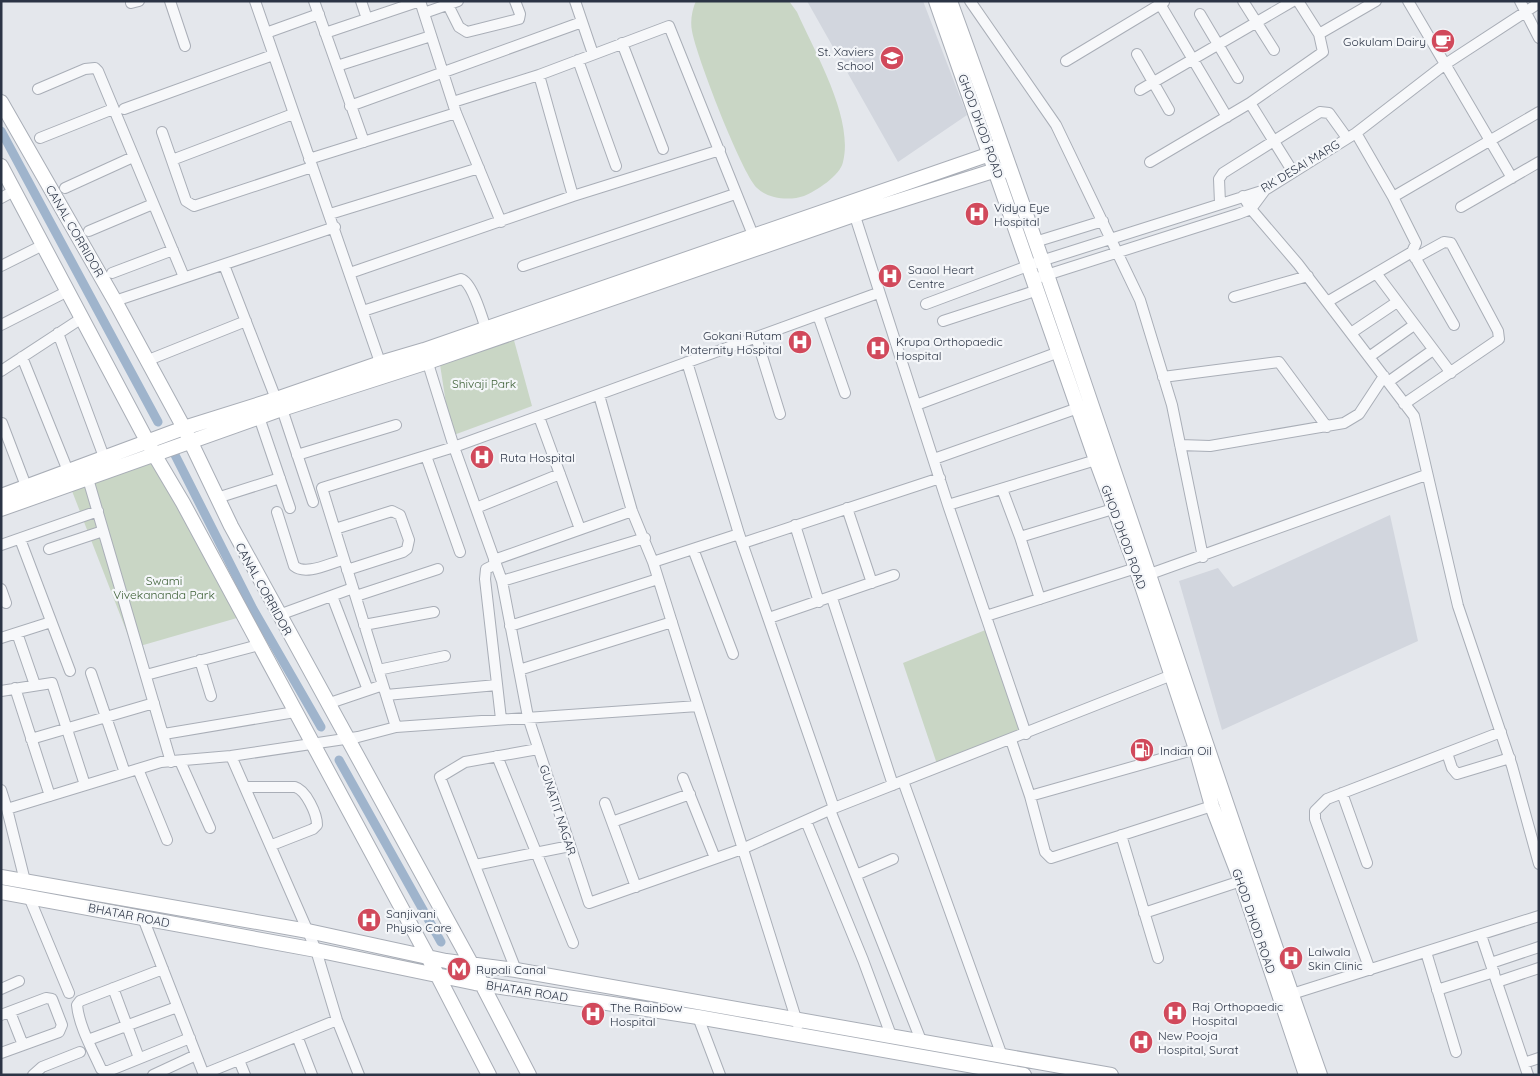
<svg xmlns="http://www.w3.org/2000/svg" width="1540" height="1076" font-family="Quicksand,sans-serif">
<rect width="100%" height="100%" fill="#e4e7ec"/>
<path fill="#d2d6de" d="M 807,1 L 923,1 L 967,115 L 898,162 Z
M 1390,515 L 1418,641 L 1222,730 L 1179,581 L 1218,568 L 1233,587 Z"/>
<path fill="#c9d6c5" d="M 696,1 L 789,1 L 797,12 C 815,53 854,118 843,162 C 840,176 816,191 804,196 C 790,201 768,199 757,188 C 741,172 696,55 692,31 C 690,21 692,10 696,1 Z
M 512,333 L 532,406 L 451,436 L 439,358 Z
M 154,461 L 237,618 L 133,648 L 72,491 Z
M 988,629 L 1022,731 L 937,764 L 903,663 Z"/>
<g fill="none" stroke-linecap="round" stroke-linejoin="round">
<path stroke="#9fb4cc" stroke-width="9" d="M 1,131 L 158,422
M 175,455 L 253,609 L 321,727
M 339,760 L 441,942"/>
<g stroke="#a9aeb7" stroke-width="12">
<path id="street" d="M 170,1 L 185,46
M 255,1 L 382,368
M 314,1 L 364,142
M 361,1 L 367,19
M 420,1 L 456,113 L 501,222
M 446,1 L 459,27 L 467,32 L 519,19 L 520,14 L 515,1
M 575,1 L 593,54
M 970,1 L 1056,125 L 1140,300 L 1172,405 L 1203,557
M 1243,1 L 1274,50
M 1408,1 L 1512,178
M 1520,1 L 1539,38
M 131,3 L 139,1
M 1160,4 L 1227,117
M 424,13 L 458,1
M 1200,14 L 1238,78
M 266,33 L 319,14
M 325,33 L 420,1
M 1319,34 L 1376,1
M 622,43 L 663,149
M 1137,54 L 1169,110
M 578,60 L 616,166
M 1066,61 L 1164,2
M 337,66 L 431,36
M 539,75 L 573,196
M 38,89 L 85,69 L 95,68 L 98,71 L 184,277
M 1140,90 L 1293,1
M 453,102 L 539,75 L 669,26 L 755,240
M 1250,103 L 1293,172
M 350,106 L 582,22
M 124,109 L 273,55
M 162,132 L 186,201 L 194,206 L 312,167
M 40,138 L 113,109
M 309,159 L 456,113
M 172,160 L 293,114
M 1150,162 L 1250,103 L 1323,52 L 1319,34 L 1298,1
M 65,188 L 133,157
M 1243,196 L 1251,209 L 1298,264 L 1414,416 L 1458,606 L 1512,766 L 1539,864
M 1393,197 L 1539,112
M 1,198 L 14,191
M 1220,203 L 1219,179 L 1223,173 L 1320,112 L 1329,113 L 1347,138
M 1461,207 L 1539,162
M 853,210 L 948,505 L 1026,734
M 330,214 L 479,168
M 89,231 L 153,204
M 1035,242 L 1103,221
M 1412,252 L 1454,325
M 224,265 L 276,399
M 1,266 L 43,245
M 523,266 L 735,194
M 112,273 L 173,250
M 350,273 L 573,196 L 720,150
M 1376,273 L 1451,373
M 1034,279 L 1238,214 L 1251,209 L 1265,190
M 1234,297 L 1308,276
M 115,301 L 335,227
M 1327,302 L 1412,252 L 1416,243 L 1393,197 L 1356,133
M 926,304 L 1041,261 L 1265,190 L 1356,133 L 1444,65 L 1539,3
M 363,311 L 461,279 C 472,282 482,317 486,329
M 818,315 L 845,393
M 943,321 L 1038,290
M 1,325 L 68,291
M 58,333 L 104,457
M 1351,333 L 1397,302
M 756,337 L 780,414
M 22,357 L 68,471
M 426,357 L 454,447 L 502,581 L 528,717 L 589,903 L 742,849 L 834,808 L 1177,673
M 1369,357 L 1414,325
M 146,361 L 246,321
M 687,362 L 739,534 L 834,808
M 1,371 L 82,318
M 1163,377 L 1279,362 L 1327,427
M 1388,382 L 1433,350
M 599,395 L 632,511 L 653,562 L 798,1025
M 1404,404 L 1499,339 L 1498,331 L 1451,243 L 1444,242 L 1415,258
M 916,405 L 1059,352
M 282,409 L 313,502
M 259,417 L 290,508
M 539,417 L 580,529
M 2,423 L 26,486
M 1180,445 L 1210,446 L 1344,423 L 1359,414 L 1384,376
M 297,455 L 396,425
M 426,456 L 460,552
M 934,459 L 1078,408
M 86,472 L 171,762
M 1002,489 L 1020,537 L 1113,509
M 217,498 L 280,478
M 948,505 L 1096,460
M 476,508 L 560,474
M 847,508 L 872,583
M 277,512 L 294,566 C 306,576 330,563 343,560
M 795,525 L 819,602
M 335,529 L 392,511 L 400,515 L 409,540 L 407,549 L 403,552 L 347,570
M 1020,537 L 1040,599
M 20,539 L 70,671
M 743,543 L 940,478
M 1,545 L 98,511
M 49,549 L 103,531
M 693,549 L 733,654
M 494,560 L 632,511
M 653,562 L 739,534
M 496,564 L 486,569 L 485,579 L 501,719
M 1150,574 L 1426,475
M 502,581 L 645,538
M 1,589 L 6,603
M 332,596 L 368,690
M 356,596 L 438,569
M 832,598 L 893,785
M 279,615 L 353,588
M 986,616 L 1136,568
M 769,618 L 894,575
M 364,625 L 434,612
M 510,626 L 658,579
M 17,633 L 35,685
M 1,638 L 51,622
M 200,660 L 211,696
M 378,670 L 445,656
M 519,670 L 672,622
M 91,673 L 125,773
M 146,675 L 259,645
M 15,688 L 50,796
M 1,691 L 52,683 L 85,785
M 386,695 L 497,685
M 327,704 L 383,685
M 396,727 L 322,488 L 454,447 L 878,293
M 164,734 L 295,712
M 31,739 L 154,703
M 1011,740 L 1030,796 L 1045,852 L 1051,858 L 1212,806
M 1447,753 L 1452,768 L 1457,774 L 1510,758
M 231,756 L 316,950 L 337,1020 L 359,1075
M 497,756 L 573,943
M 180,761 L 210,828
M 138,769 L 167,840
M 683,778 L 715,858
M 903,781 L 1002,1056
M 245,787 L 295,787 C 306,790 317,814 317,825 L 313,829 L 272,845
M 1,790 L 7,809
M 1342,793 L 1367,863
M 1030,796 L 1196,749
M 605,803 L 636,887
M 830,810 L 922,1043
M 806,821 L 863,960 L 892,1038
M 612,822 L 690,794
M 1121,835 L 1158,958
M 475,865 L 570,846
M 856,875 L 893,859
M 25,881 L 7,809 L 161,762 L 231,756 L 358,737 L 396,727 L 698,706
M 29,897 L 69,993
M 1144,913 L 1241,881
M 143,918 L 204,1075
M 1481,935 L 1528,1075
M 1426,952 L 1456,1052
M 1491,963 L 1539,947
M 163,969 L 80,1001 L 77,1005 C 79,1026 92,1049 101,1069 L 106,1072 L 190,1038
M 516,970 L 440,777 L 465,762 L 538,749
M 1370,970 L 1315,819 L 1315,811 L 1327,799 L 1501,732
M 1497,982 L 1539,968
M 113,988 L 139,1058
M 1,989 L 19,981
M 1437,990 L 1494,972
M 1292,994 L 1539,916
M 10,1012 L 23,1045
M 1,1015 L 46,998 L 52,999 L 62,1025 L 59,1032 L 1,1053
M 698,1017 L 720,1075
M 297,1036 L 312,1075
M 88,1040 L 177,1007
M 239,1060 L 245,1075
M 1524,1063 L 1539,1058
M 204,1074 L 337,1020
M 33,1075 L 42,1067 L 80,1052
M 153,1075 L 196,1055"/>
</g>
<g stroke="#a9aeb7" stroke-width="16">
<path id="secondary" d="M 936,1 L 1096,460 L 1136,568 L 1196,749 L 1212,806 L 1241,881 L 1306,1075
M 950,1 C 1080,357 1194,718 1320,1075
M 1,102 L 115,301 L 184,428 L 231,526 L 472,965 L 529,1075
M 1,166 L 154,454 L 183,503 L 428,957 L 489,1075
M 1,496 L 184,428 L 276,399 L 380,363 L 424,350 L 990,154 L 994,148
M 1,509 L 282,409 L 428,362 L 854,215 L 996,170 L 1004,171
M 1,877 L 308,931 L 446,961 L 516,970 L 1111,1075
M 1,892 L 316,950 L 475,983 L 698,1017 L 1024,1075"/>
</g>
<use href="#street" stroke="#f7f8fa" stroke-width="10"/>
<use href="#secondary" stroke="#fff" stroke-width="14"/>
</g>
<defs>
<g id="cafe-disc" transform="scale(1.25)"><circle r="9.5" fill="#d1495b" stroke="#f4f6f9"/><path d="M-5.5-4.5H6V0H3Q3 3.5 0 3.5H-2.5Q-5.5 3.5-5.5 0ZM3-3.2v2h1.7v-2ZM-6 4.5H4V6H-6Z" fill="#fff"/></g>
<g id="school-disc" transform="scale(1.25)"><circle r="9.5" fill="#d1495b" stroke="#f4f6f9"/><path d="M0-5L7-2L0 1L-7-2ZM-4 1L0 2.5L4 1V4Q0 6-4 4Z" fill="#fff"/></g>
<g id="hospital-disc" transform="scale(1.25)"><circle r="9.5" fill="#d1495b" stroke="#f4f6f9"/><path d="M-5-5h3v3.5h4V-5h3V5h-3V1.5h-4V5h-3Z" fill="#fff"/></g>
<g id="fuel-disc" transform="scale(1.25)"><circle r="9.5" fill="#d1495b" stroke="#f4f6f9"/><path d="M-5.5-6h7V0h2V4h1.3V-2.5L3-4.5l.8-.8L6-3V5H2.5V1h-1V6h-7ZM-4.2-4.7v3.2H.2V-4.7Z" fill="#fff"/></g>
<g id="metro-disc" transform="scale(1.25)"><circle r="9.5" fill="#d1495b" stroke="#f4f6f9"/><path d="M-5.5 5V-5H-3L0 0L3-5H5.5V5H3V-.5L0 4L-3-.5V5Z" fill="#fff"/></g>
</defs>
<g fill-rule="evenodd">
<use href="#cafe-disc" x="1443" y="41"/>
<use href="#school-disc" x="892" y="58"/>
<use href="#hospital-disc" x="977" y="214"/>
<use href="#hospital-disc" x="890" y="276"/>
<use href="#hospital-disc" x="800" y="342"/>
<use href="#hospital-disc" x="878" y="348"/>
<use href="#hospital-disc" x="482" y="457"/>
<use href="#fuel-disc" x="1142" y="750"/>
<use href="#hospital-disc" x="369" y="920"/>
<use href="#hospital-disc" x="1291" y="958"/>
<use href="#metro-disc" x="459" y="969"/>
<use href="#hospital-disc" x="1175" y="1013"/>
<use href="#hospital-disc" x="593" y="1014"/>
<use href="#hospital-disc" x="1141" y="1042"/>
</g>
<g text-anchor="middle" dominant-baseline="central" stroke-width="4.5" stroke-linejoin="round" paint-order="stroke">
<g font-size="12" fill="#2b3445" stroke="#f4f6f9" text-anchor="start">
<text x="1426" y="41" text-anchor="end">Gokulam Dairy</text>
<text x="874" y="51" text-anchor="end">St. Xaviers<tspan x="874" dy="14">School</tspan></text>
<text x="994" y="207">Vidya Eye<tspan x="994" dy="14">Hospital</tspan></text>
<text x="908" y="269">Saaol Heart<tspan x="908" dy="14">Centre</tspan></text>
<text x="782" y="335" text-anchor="end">Gokani Rutam<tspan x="782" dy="14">Maternity Hospital</tspan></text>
<text x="896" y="341">Krupa Orthopaedic<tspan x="896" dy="14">Hospital</tspan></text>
<text x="500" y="457">Ruta Hospital</text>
<text x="1160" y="750">Indian Oil</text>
<text x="386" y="913">Sanjivani<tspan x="386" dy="14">Physio Care</tspan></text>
<text x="1308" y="951">Lalwala<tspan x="1308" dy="14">Skin Clinic</tspan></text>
<text x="476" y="969">Rupali Canal</text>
<text x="1192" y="1006">Raj Orthopaedic<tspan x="1192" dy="14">Hospital</tspan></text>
<text x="610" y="1007">The Rainbow<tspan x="610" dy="14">Hospital</tspan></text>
<text x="1158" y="1035">New Pooja<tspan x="1158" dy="14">Hospital, Surat</tspan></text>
</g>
<g font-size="12" fill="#2b3445" stroke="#f4f6f9">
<text transform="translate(981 126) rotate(70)">GHOD DHOD ROAD</text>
<text transform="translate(1300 166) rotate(-31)">RK DESAI MARG</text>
<text transform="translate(75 231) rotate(60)">CANAL CORRIDOR</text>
<text transform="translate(1124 537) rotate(70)">GHOD DHOD ROAD</text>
<text transform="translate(264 589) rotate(61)">CANAL CORRIDOR</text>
<text transform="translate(558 810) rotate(72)">GUNATIT NAGAR</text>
<text transform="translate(129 915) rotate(11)">BHATAR ROAD</text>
<text transform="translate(1254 921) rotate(71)">GHOD DHOD ROAD</text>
<text transform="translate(527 991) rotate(9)">BHATAR ROAD</text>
</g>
<g font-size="12" fill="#3f6138" stroke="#f4f6f9">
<text x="484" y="383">Shivaji Park</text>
<text x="164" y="580">Swami<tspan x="164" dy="14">Vivekananda Park</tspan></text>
</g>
</g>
<rect width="1540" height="1076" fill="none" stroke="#2b3445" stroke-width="5"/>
</svg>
